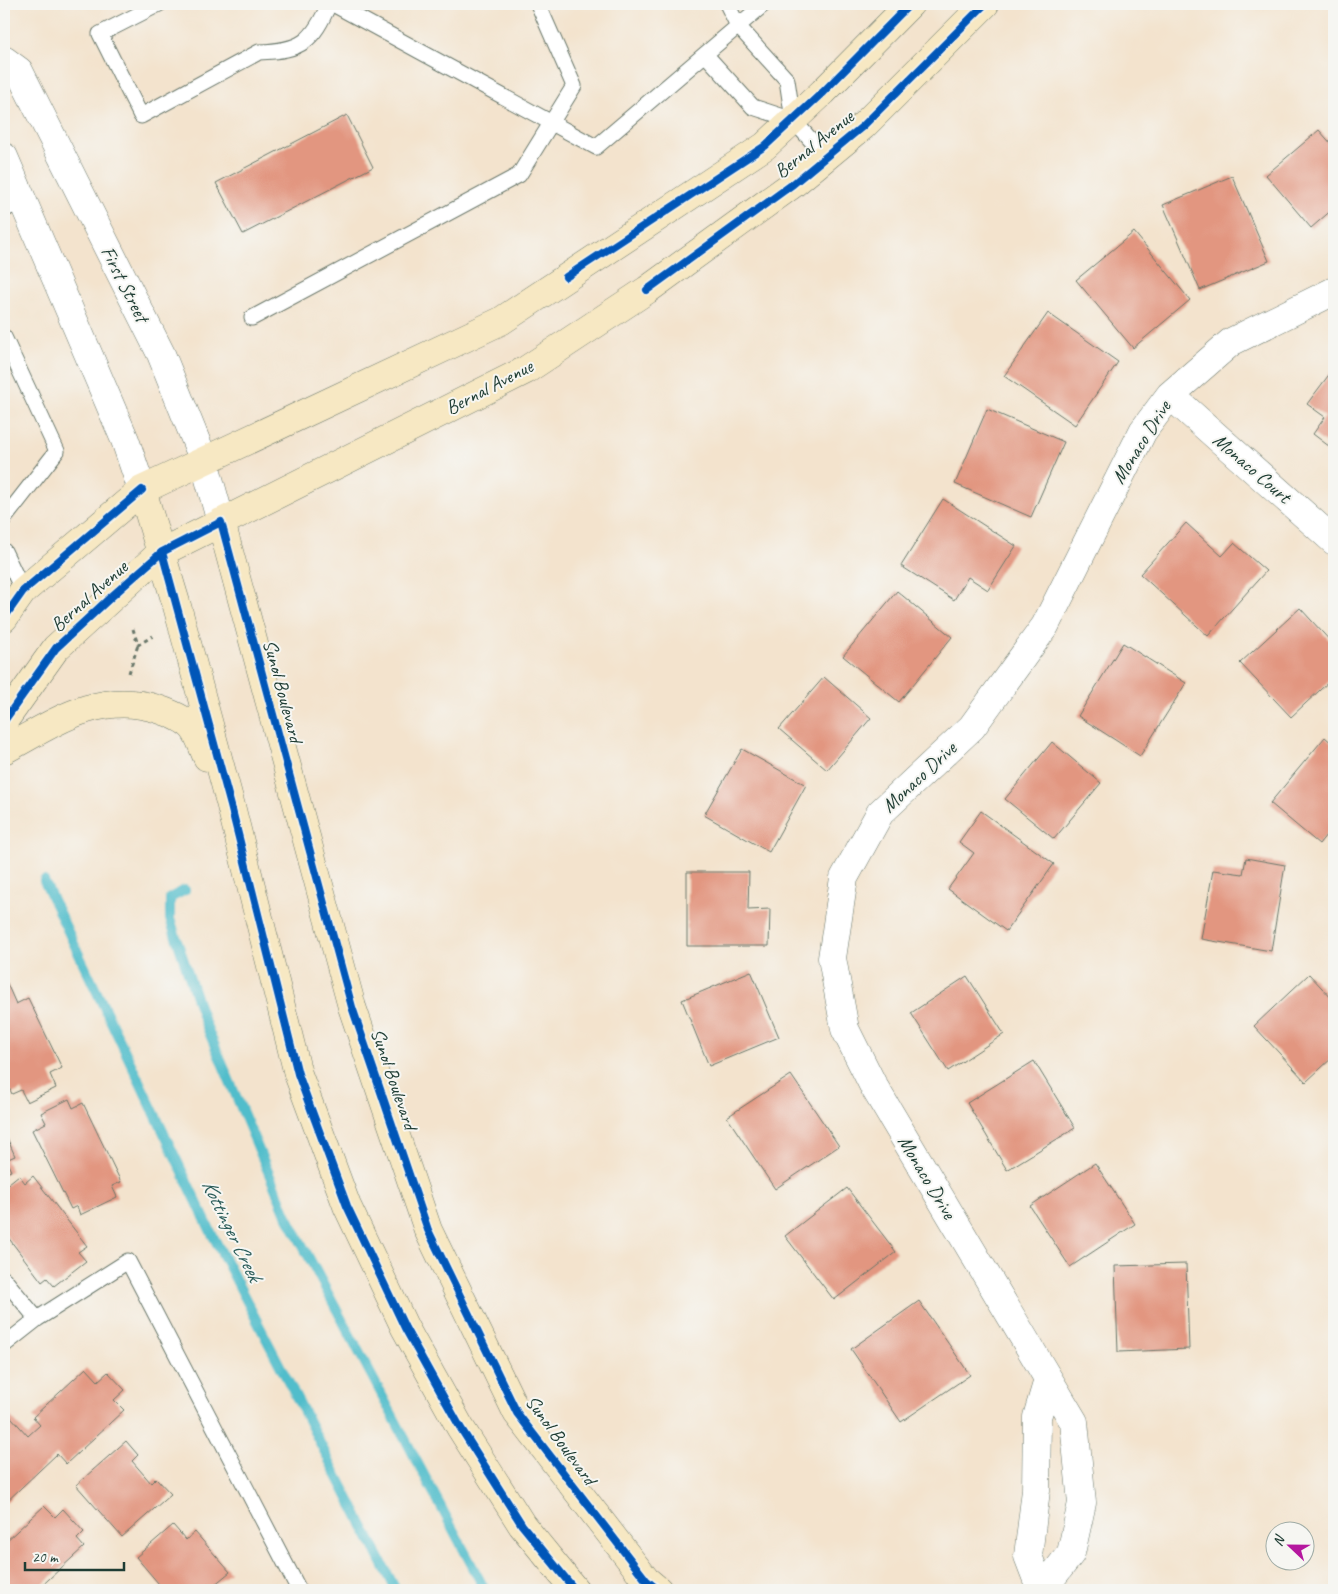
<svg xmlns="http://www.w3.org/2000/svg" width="1338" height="1594" font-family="Caveat,sans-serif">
<rect width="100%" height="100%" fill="#f6f6f2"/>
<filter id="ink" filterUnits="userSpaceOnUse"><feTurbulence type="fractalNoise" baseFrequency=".02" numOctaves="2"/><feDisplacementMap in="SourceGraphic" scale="10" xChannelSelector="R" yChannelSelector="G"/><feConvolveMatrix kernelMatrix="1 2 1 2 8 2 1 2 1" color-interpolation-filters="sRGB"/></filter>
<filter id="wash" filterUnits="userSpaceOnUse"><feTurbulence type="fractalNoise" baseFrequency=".0096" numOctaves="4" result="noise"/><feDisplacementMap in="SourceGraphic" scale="20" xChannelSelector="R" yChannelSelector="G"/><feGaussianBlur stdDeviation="1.12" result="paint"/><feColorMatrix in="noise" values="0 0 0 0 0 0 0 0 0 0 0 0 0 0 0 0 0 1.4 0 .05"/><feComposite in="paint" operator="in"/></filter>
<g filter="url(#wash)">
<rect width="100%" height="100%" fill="#f3e3cd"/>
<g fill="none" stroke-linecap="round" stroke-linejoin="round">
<path stroke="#51bdcb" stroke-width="10" d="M 44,881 L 211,1232 L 396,1590
M 185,890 L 170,898 L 170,919 L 203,1018 L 286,1214 L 485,1590"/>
</g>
<g id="blocks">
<path fill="#e29680" d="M 347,115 L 373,167 L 243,234 L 216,183 Z
M 1319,130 L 1334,147 L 1334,208 L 1311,228 L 1266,175 Z
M 1232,176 L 1269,261 L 1200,290 L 1163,205 Z
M 1134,232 L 1190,300 L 1133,348 L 1076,280 Z
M 1048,313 L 1118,362 L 1075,425 L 1004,376 Z
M 1334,368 L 1334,450 L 1313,434 L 1325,417 L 1307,404 Z
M 987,409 L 1064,442 L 1031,517 L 955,484 Z
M 943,499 L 1016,546 L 988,590 L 968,577 L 954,600 L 901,566 Z
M 1186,523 L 1222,556 L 1234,543 L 1266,571 L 1208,636 L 1140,574 Z
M 897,591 L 952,637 L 899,702 L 843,656 Z
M 1300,608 L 1334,645 L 1334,677 L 1291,717 L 1240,663 Z
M 1123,643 L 1186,683 L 1140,756 L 1078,716 Z
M 824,677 L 871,718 L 827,770 L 779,729 Z
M 1325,737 L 1334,745 L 1334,825 L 1319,844 L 1270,803 Z
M 1052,742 L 1101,783 L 1054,839 L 1005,799 Z
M 742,749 L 806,785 L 769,852 L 704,815 Z
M 981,811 L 1054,864 L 1006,931 L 948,889 L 974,853 L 959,842 Z
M 1246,858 L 1285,865 L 1271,951 L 1201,939 L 1213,870 L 1243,874 Z
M 687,872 L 749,872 L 748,910 L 770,909 L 769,946 L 687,946 Z
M 751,971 L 779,1037 L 709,1066 L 682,1000 Z
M 1309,974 L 1334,1001 L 1334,1056 L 1306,1082 L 1254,1026 Z
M 967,976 L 1004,1034 L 948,1071 L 911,1013 Z
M 4,977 L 16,1004 L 28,998 L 62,1068 L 50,1074 L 56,1088 L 27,1102 L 21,1090 L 12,1094 L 4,1077 Z
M 1034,1061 L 1075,1128 L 1007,1170 L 967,1103 Z
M 791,1075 L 839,1146 L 775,1189 L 727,1117 Z
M 69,1099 L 73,1108 L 83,1103 L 121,1182 L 112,1186 L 117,1197 L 80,1215 L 77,1206 L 71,1209 L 32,1130 L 46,1123 L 41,1113 Z
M 4,1131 L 15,1156 L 6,1160 L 11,1171 L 4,1174 Z
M 1095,1163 L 1135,1224 L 1070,1267 L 1030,1206 Z
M 19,1175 L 25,1183 L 33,1176 L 87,1246 L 78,1252 L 86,1261 L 54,1286 L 47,1278 L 42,1282 L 4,1232 L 4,1187 Z
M 847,1188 L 896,1252 L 834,1300 L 785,1236 Z
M 1186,1264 L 1189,1349 L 1118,1352 L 1115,1266 Z
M 919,1301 L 970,1375 L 901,1422 L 851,1349 Z
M 86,1368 L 98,1381 L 108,1372 L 125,1390 L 114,1400 L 124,1410 L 66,1464 L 57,1454 L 4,1504 L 4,1424 L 11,1417 L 28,1436 L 40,1425 L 33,1417 Z
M 126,1441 L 138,1455 L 132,1461 L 151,1483 L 156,1478 L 171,1494 L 122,1537 L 76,1485 Z
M 44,1506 L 55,1517 L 63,1509 L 84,1532 L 77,1539 L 84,1547 L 37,1590 L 4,1590 L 4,1543 Z
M 173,1525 L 186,1540 L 195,1532 L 230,1572 L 208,1590 L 164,1590 L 136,1557 Z"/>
</g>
</g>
<g filter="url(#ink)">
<use href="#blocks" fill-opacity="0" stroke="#69776a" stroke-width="1"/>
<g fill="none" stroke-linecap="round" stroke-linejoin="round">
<g stroke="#69776a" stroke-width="17">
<path id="service" d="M 159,4 L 100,34 L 141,116 L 259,52 C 302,51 313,41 329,4
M 333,4 L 596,147 L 764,4
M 727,4 L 738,26 L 787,80 L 793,120
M 705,54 L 753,107 L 793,120 L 826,157
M 4,210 L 24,199
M 252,318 L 519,175 L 574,86 L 538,4
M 4,337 L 57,451 L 4,519
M 4,551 L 23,591
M 4,1279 L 37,1319
M 4,1345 L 37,1319 L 128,1261 L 299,1590"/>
</g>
<g stroke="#69776a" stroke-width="29">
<path id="minor" d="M 1170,395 L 1334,541
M 1041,1590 L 1028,1556 L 1036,1490 L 1037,1417 L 1048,1380
M 1042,1590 L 1071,1553 L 1082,1503 L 1074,1422 L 873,1085 L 845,1029 L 832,958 L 844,878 L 880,813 L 972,727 L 1045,626 L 1143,431 L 1170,395 L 1231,342 L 1334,291"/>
</g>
<g stroke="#69776a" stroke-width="29">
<path id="tertiary" d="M 4,60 L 19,71 L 161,354 L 204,461 L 221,522
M 4,157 L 125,440 L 142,490"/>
</g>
<g stroke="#69776a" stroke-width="29">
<path id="secondary" d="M 142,490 L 177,606 L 231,806 L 298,1074 L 347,1206 L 405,1328 L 460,1427 L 522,1525 L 575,1590
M 221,522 L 352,1007 L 428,1230 L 517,1413 L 646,1580 L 658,1590
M 4,618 L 23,591 L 142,490 L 501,321 L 765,146 L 823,92 L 910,4
M 4,721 L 56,648 L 162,552 L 526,370 L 647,290 L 793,184 L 863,126 L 985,4
M 4,750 C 54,723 98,690 158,709 C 170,713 186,719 194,729 C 200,737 203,749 207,757"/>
</g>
<path stroke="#69776a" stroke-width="3" stroke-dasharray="4 4" stroke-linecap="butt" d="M 133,629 L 138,645 L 153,636
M 129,673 L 138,645"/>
<use href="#service" stroke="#fff" stroke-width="15"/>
<use href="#minor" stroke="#fff" stroke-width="28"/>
<use href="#tertiary" stroke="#fff" stroke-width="28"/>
<use href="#secondary" stroke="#f7e8c3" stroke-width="28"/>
<g stroke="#f6f6f2" stroke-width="11">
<path id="cycleway" d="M 566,277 L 765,146 L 823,92 L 910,4
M 647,290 L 793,184 L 863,126 L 985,4
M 162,552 L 231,806 L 298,1074 L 347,1206 L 405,1328 L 460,1427 L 522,1525 L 575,1590
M 4,618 L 23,591 L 142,490
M 4,721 L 56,648 L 111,597 L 162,552 L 221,522 L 352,1007 L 428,1230 L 517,1413 L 646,1580 L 658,1590"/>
</g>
<use href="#cycleway" stroke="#0057b8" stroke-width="8"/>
</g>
</g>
<g text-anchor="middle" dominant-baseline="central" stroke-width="4" stroke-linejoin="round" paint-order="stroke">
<g font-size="20" fill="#1f3d34" stroke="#f6f6f2">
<text transform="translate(814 144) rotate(-39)">Bernal Avenue</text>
<text transform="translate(125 284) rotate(63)">First Street</text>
<text transform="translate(489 387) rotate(-28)">Bernal Avenue</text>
<text transform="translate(1141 442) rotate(-58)">Monaco Drive</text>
<text transform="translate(1252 468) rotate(41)">Monaco Court</text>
<text transform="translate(89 596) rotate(-42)">Bernal Avenue</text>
<text transform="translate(283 691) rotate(75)">Sunol Boulevard</text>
<text transform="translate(919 777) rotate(-43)">Monaco Drive</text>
<text transform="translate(394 1079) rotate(71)">Sunol Boulevard</text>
<text transform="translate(927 1177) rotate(59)">Monaco Drive</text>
<text transform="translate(561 1440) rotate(54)">Sunol Boulevard</text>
</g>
<g font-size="21" font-style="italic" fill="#2c5d5a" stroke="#f6f6f2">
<text transform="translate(232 1230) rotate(64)">Kottinger Creek</text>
</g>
</g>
<rect width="1338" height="1594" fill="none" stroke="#f6f6f2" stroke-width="20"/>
<g transform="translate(1290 1546) rotate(292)"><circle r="24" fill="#f6f6f2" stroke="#a0aca6"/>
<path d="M0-4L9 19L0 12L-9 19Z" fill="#b5179e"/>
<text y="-8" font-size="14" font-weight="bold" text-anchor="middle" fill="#1f3d34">N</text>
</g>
<path d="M25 1562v8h99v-8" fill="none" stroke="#1f3d34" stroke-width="2.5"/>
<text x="32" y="1562" font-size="15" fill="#1f3d34" stroke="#f6f6f2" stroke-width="4" paint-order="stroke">20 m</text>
</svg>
